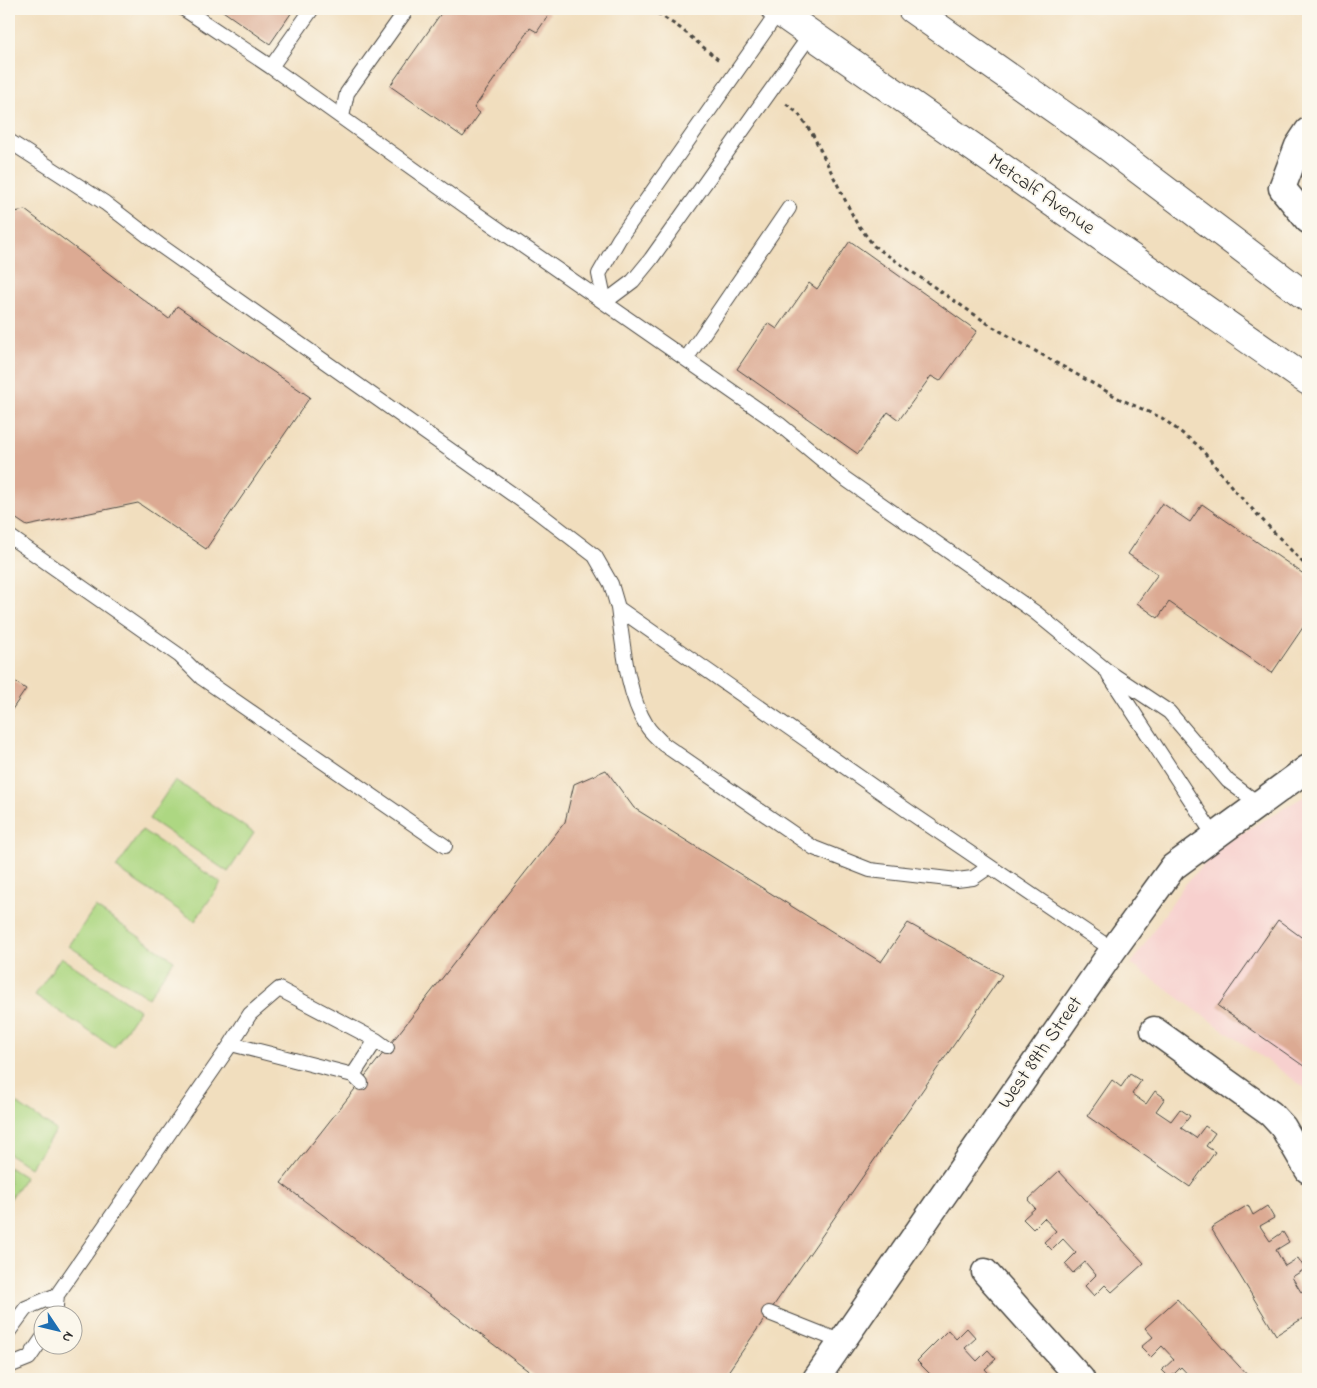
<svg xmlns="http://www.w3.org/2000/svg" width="1317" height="1388" font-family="'Indie Flower',sans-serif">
<rect width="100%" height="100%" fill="#fbf7ec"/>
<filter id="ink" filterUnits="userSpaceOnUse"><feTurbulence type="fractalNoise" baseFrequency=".02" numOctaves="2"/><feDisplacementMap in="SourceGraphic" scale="10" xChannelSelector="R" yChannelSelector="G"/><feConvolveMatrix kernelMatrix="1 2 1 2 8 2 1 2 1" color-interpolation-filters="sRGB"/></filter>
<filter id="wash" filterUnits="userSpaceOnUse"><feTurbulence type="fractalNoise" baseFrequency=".0096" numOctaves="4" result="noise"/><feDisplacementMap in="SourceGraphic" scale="20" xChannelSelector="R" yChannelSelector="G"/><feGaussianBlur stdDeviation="1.12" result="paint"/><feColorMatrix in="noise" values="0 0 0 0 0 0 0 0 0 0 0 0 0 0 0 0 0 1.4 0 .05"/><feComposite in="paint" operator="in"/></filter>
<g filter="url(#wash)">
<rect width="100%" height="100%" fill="#f1debe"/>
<path fill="#f7d0ce" d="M 1308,794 L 1308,1090 L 1131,964 L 1182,888 L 1220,846 Z"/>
<path fill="#add782" stroke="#6c8156" d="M 175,780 L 254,833 L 228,872 L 149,819 Z
M 142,830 L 221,883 L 195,921 L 116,868 Z
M 95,907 L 174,960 L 148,998 L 69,946 Z
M 61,957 L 139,1010 L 114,1048 L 35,995 Z
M 9,1098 L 56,1130 L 30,1168 L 9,1154 Z
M 9,1167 L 25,1177 L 9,1201 Z"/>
<g id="blocks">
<path fill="#dcaa93" d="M 220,9 L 294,9 L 270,44 Z
M 444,9 L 543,9 L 550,13 L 537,32 L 530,28 L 474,108 L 480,113 L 463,137 L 390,86 Z
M 25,210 L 169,319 L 177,306 L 310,397 L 206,549 L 138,503 L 27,526 L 9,514 L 9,213 Z
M 850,241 L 977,331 L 940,381 L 931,376 L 899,420 L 888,412 L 858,454 L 737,369 L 768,323 L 777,329 L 809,283 L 817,289 Z
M 1162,503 L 1190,522 L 1202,504 L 1308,577 L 1308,620 L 1272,673 L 1169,602 L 1158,618 L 1137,603 L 1158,574 L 1128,554 Z
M 9,678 L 26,689 L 9,714 Z
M 606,770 L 634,808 L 881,962 L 908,923 L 1002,975 L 723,1379 L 539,1379 L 281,1183 L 565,822 L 574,784 Z
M 1278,920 L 1308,942 L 1308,1069 L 1218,1006 Z
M 1130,1074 L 1141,1081 L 1132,1094 L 1146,1104 L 1155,1091 L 1165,1098 L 1156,1111 L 1171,1121 L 1180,1109 L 1190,1116 L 1181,1128 L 1196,1138 L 1205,1126 L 1215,1133 L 1206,1146 L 1215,1152 L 1190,1187 L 1087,1116 L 1112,1080 L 1121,1087 Z
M 1059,1171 L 1144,1263 L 1112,1292 L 1105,1285 L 1094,1296 L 1085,1286 L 1096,1275 L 1085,1262 L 1073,1273 L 1065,1264 L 1076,1253 L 1063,1239 L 1052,1250 L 1044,1242 L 1056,1231 L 1044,1218 L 1033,1229 L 1023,1219 L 1035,1208 L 1028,1200 Z
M 1248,1205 L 1253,1215 L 1267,1206 L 1274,1218 L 1260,1226 L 1270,1241 L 1283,1232 L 1289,1242 L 1276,1250 L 1285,1266 L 1298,1258 L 1305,1269 L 1292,1277 L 1301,1292 L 1308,1287 L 1308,1315 L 1276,1335 L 1211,1228 Z
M 1177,1299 L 1251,1379 L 1192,1379 L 1181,1367 L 1170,1378 L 1162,1370 L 1174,1359 L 1162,1346 L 1151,1357 L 1141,1347 L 1153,1337 L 1145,1328 Z
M 967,1328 L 976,1338 L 965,1348 L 977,1361 L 988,1350 L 996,1359 L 985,1369 L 994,1379 L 935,1379 L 917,1361 L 948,1330 L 956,1339 Z
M 1009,1372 L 1016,1379 L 1001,1379 Z"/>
</g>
</g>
<g filter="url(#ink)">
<use href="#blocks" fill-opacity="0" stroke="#494641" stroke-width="1"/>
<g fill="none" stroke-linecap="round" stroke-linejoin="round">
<g stroke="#494641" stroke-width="16">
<path id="lane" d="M 184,9 L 271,67 L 464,205 L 779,424 L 844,478 L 1036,613 L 1106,670 L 1169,712 L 1228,781 L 1259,804
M 779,11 L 619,239 L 599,274 L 605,302 L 633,281 L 651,259 L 811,34
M 271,67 L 312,9
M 342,117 L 347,93 L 407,9
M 9,141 L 105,203 L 161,246 L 535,510 L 595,556 L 611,584 L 618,608 L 908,811 L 1113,950
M 686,359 L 789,208
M 9,536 L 180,656 L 202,678 L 445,846
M 618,608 C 623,645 627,695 647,726 C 651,733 658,738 663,744 L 814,848 L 870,870 L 957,880 L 973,878 L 989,867
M 1109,675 L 1215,837
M 231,1044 L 250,1014 L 279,989 L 376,1040 L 387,1048
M 353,1075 L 376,1040
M 57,1295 L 231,1044 L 353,1075 L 361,1083
M 769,1313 L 842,1342
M 9,1331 L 26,1308 L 57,1295 L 55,1316
M 9,1366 L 29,1358 L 42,1339"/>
</g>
<g stroke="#494641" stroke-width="29">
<path id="street" d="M 1308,131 L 1298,146 L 1282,188 L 1308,220
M 1154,1030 L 1271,1114 L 1283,1127 L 1308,1170
M 985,1272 L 1081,1379
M 816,1379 L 1113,950 L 1173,867 L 1308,768"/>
</g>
<g stroke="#494641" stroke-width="30">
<path id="primary" d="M 775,9 L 1308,381
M 912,9 L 1106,145 L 1308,298"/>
</g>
<path stroke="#494641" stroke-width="3" stroke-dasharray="4 4" stroke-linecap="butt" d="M 651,9 L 680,28 L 720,61
M 786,104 L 798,113 L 813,135 L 856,222 L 874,246 L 993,327 L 1120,399 L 1162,418 L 1199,446 L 1235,491 L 1308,568"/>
<use href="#lane" stroke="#fff" stroke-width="14"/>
<use href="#street" stroke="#fff" stroke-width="26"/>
<use href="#primary" stroke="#fff" stroke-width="28"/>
</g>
</g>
<g text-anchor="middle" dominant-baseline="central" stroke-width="4" stroke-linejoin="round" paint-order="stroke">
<g font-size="20" fill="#2b2b2b" stroke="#fbf7ec">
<text transform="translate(1041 195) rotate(35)">Metcalf Avenue</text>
<text transform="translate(1041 1053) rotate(-55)">West 89th Street</text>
</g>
</g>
<rect width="1317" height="1388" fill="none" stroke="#fbf7ec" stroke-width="30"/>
<g transform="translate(58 1330) rotate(125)"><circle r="24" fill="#fbf7ec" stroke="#a8a59f"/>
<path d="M0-4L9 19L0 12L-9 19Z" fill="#1f6fb2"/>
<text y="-8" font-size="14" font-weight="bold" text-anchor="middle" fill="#2b2b2b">N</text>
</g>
</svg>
